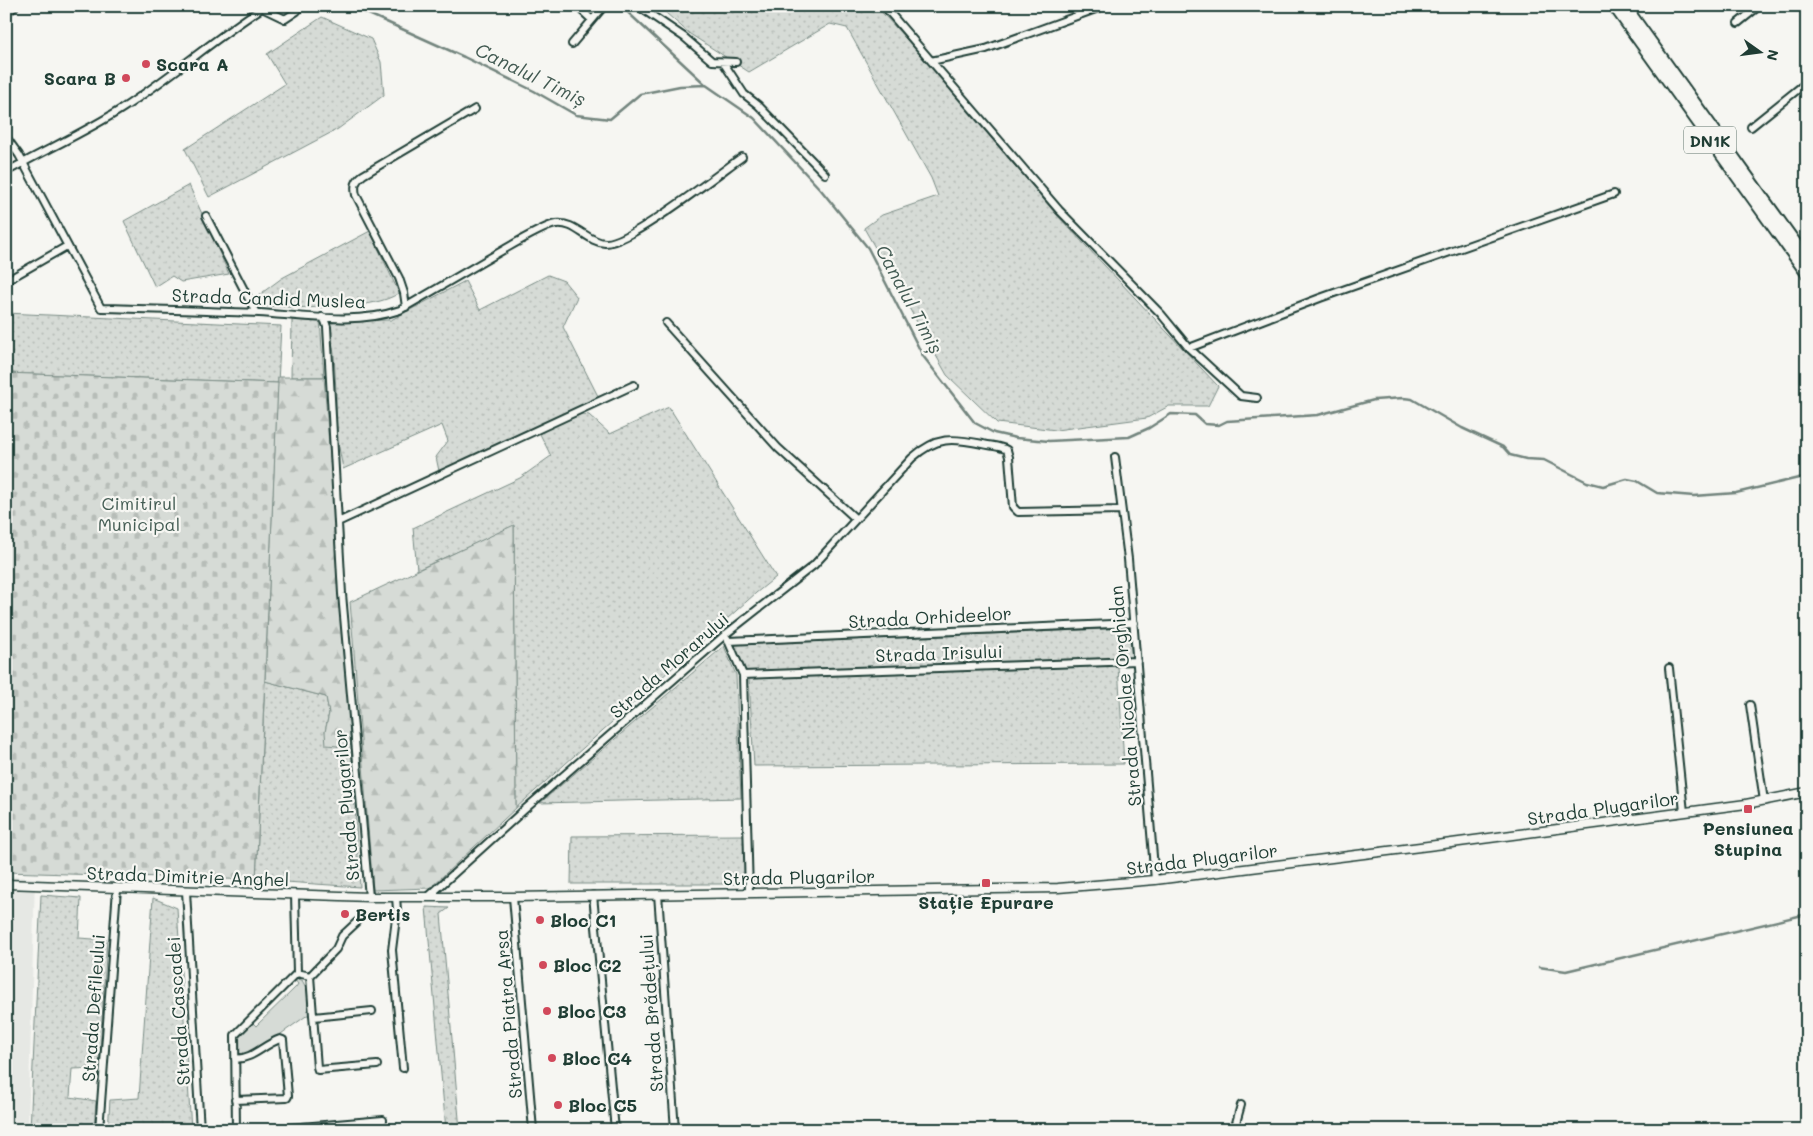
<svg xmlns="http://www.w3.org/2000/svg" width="1813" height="1136" font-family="Mali,sans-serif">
<defs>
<pattern id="grass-dots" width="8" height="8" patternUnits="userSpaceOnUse" patternTransform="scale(1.25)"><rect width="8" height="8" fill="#d6dbd6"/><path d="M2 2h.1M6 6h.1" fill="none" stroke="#b7bdb8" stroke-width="1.8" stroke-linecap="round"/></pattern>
<pattern id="forest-firs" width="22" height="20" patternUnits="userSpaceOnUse" patternTransform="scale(1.25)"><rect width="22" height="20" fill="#d6dbd6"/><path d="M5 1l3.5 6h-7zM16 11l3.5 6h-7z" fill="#b7bdb8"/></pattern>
<pattern id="cemetery-stones" width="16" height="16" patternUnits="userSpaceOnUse" patternTransform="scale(1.25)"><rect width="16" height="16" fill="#d6dbd6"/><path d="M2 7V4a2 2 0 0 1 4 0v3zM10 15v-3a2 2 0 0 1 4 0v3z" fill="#b7bdb8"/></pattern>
</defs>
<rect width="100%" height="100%" fill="#f6f6f2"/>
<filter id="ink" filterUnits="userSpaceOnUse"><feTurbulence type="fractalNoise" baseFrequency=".02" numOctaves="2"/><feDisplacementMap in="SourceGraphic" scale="10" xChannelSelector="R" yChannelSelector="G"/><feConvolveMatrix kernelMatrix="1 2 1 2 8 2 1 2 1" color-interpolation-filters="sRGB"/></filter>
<g filter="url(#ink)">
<path fill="#e6e8e4" d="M 6,876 L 35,878 L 28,1130 L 6,1130 Z"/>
<path fill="url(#grass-dots)" stroke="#7a8c85" d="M 658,6 L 876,6 L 927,62 L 1055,213 L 1218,386 L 1208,406 L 1169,406 L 1147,418 L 1056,430 L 997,423 L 947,375 L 864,228 L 882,215 L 938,196 L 931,178 L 847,28 L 830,24 L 749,72 L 690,34 Z
M 322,17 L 371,39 L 381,62 L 384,95 L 338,129 L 209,197 L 185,149 L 285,84 L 267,54 Z
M 189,185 L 229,274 L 181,282 L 172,276 L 155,287 L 124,221 Z
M 370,231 L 399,293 C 374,311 296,308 265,306 L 259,295 L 282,278 Z
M 548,275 L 564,281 L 577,297 L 563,327 L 600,400 L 578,413 L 589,415 L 610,434 L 669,407 L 776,577 L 756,593 L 516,808 L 514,526 L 417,570 L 413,528 L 520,478 L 551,456 L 538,430 L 439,471 L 436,457 L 448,441 L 442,425 L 343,469 L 336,431 L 336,392 L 334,354 L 329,321 L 391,320 L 465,281 L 480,310 Z
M 6,313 L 281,326 L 278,383 L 6,373 Z
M 292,320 L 320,320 L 324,377 L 291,377 Z
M 1129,628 L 1132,658 L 1118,666 L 1124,764 L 754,766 L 749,679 L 732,645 Z
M 724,646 L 736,675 L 741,798 L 540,803 Z
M 265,681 L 326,697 L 329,713 L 325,732 L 337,746 L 351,745 L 360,887 L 256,880 Z
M 745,835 L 745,884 L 571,884 L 572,836 Z
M 41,895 L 81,898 L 79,938 L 107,940 L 99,1068 L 72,1069 L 70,1097 L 96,1101 L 94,1130 L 30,1130 Z
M 153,898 L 177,908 L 191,1130 L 108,1130 L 110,1100 L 139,1098 Z
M 426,907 L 449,908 L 441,914 L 460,1130 L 446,1130 Z"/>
<path fill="url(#forest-firs)" stroke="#7a8c85" d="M 278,377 L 324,377 L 351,745 L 337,746 L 326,745 L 325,732 L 329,713 L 326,697 L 265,681 Z
M 514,525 L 516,808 L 430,888 L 373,890 L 350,602 Z"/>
<path fill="url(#cemetery-stones)" stroke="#7a8c85" d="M 6,373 L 278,383 L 256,880 L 6,872 Z"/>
<path fill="#d6dbd6" stroke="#7a8c85" d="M 294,979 L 302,980 L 310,996 L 308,1001 L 309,1014 L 254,1053 L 239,1058 L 238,1034 L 251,1021 L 256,1026 L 296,987 L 298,984 Z"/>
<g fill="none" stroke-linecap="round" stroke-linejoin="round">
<path stroke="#72847d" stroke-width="2.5" d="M 351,6 L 464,57 L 534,91 L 576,115 L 610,119 L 640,94 L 680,86 L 706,85 L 754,118 L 821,190 L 868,248 L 923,356 L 975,423 L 994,433 L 1016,438 L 1049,441 L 1129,437 L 1149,428 L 1171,414 L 1195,415 L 1205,424 L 1219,425 L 1227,421 L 1318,415 L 1374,400 L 1403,398 L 1412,399 L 1462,428 L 1503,447 L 1510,455 L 1526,459 L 1544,460 L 1587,482 L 1603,486 L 1627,479 L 1637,481 L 1657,493 L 1694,496 L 1736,493 L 1807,476
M 621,6 L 706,85
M 1539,967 L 1566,971 L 1807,914"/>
<g stroke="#1f3d34" stroke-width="10">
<path id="minor" d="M 577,6 L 592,20
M 638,6 L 684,37 L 712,61 L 736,62
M 884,6 L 1059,210 L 1161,314 L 1189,348 L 1241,396 L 1257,398
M 1738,23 L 1759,6
M 572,44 L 604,6
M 931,61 L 986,49 L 1104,6
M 723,62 L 744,94 L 758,105 L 825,174
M 1751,127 L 1807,82
M 6,137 L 19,155 L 101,308 C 154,309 206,311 259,313 C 304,316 357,325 400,310 C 435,290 470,269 505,249 C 517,242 544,226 556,224 C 575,221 587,242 605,243 C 628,245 718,174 742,157
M 6,172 C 45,150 86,132 123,108 C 171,77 214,39 262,8 L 285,19 L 297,11
M 206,216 L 256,313
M 6,281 L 67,246
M 406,307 L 404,293 L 399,278 L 356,195 C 354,186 355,181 363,175 L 475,109
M 322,317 L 325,321 L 327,327 L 342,594 L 369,897
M 666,323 L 778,448 L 856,519
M 1189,348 L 1320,298 L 1614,194
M 1115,457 L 1128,559 L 1155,880
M 338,522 L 634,385
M 727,638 L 743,675 L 749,893
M 728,641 L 1134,623
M 1669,668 L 1684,812
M 743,675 L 1137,661
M 1750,705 L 1764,801
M 186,891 L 200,1130
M 658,894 L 675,1130
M 593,895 L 615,1130
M 396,897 L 397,910 L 392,950 L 403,1068
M 428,897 L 524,810 L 726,634 L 814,565 L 912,458 C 937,436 952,438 983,444 C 991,446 1000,446 1007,450 L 1009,457 L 1013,507 L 1018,512 L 1121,510
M 513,897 L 533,1130
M 297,973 L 310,976 L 336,949 L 342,936 L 357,922
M 310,976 L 317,1067 L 318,1070 L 377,1065
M 314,1017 L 372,1011
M 235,1059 C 253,1059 263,1045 280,1039 L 283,1040 L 288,1096 L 287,1098 L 235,1100
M 99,1130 L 117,889
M 236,1130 L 235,1035 L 297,973 L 295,895
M 266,1130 L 383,1120
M 1234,1130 L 1241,1105"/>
</g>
<g stroke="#1f3d34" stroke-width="11">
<path id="tertiary" d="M 6,884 L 369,897 L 513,897 L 1058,888 L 1155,880 L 1444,844 L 1746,804 L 1807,792"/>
</g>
<g stroke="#1f3d34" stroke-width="12">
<path id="secondary" d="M 6,12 L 14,6"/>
</g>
<g stroke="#1f3d34" stroke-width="14">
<path id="trunk" d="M 1614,6 L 1807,274
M 1625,6 L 1807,259"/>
</g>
<use href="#minor" stroke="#f6f6f2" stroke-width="6"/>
<use href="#tertiary" stroke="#f6f6f2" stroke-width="8"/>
<use href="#secondary" stroke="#f6f6f2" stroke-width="9"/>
<use href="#trunk" stroke="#f6f6f2" stroke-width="10"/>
</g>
</g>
<g fill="#d1495b" stroke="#f6f6f2" stroke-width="2">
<circle cx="146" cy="64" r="5"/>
<circle cx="126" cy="78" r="5"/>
<rect x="1743" y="804" width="10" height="10" rx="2.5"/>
<rect x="981" y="878" width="10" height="10" rx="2.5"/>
<circle cx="345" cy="914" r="5"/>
<circle cx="540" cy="920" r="5"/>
<circle cx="543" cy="965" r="5"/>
<circle cx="547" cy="1011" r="5"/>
<circle cx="552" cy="1058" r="5"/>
<circle cx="558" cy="1105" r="5"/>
</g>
<g text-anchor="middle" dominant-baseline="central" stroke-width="4.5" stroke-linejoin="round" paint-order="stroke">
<rect fill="#f6f6f2" stroke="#60746d" stroke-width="1" x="1684" y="126.5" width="52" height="27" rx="4"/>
<g font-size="16" font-weight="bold" fill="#1f3d34">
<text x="1710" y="140">DN1K</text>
</g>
<g font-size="18" font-weight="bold" fill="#1f3d34" stroke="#f6f6f2" text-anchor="start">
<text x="156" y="64">Scara A</text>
<text x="116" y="78" text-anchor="end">Scara B</text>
<text x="1748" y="828" text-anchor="middle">Pensiunea<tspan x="1748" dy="21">Stupina</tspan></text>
<text x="986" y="902" text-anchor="middle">Stație Epurare</text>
<text x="355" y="914">Bertis</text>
<text x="550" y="920">Bloc C1</text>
<text x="553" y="965">Bloc C2</text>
<text x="557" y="1011">Bloc C3</text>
<text x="562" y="1058">Bloc C4</text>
<text x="568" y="1105">Bloc C5</text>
</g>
<g font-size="18" fill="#1f3d34" stroke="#f6f6f2">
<text transform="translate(269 298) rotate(2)">Strada Candid Muslea</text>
<text transform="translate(930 617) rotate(-3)">Strada Orhideelor</text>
<text transform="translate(939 653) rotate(-2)">Strada Irisului</text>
<text transform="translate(669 665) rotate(-41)">Strada Morarului</text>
<text transform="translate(1125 696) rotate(-95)">Strada Nicolae Orghidan</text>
<text transform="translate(346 805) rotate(-95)">Strada Plugarilor</text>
<text transform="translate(1603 808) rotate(-8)">Strada Plugarilor</text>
<text transform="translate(1202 859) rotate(-7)">Strada Plugarilor</text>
<text transform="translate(188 876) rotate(2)">Strada Dimitrie Anghel</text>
<text transform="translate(799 877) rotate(-1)">Strada Plugarilor</text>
<text transform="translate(93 1008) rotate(-86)">Strada Defileului</text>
<text transform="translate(178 1011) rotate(-94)">Strada Cascadei</text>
<text transform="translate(651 1013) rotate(-94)">Strada Brădețului</text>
<text transform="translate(508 1014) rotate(-95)">Strada Piatra Arsa</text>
</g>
<g font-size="18" fill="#445d54" stroke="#f6f6f2">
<text x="139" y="503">Cimitirul<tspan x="139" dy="21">Municipal</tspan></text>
</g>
<g font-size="19" font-style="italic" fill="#425a52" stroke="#f6f6f2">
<text transform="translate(531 74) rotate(26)">Canalul Timiș</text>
<text transform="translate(910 299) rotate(62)">Canalul Timiș</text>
</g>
</g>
<rect width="1813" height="1136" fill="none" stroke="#f6f6f2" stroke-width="25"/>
<rect x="12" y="12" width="1788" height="1111" fill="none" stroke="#1f3d34" stroke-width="2" filter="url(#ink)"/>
<g transform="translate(1760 52) rotate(104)" stroke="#f6f6f2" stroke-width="4" paint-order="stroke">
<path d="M0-4L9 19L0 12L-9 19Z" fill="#1f3d34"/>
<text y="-8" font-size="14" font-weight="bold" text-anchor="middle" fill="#1f3d34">N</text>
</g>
</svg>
